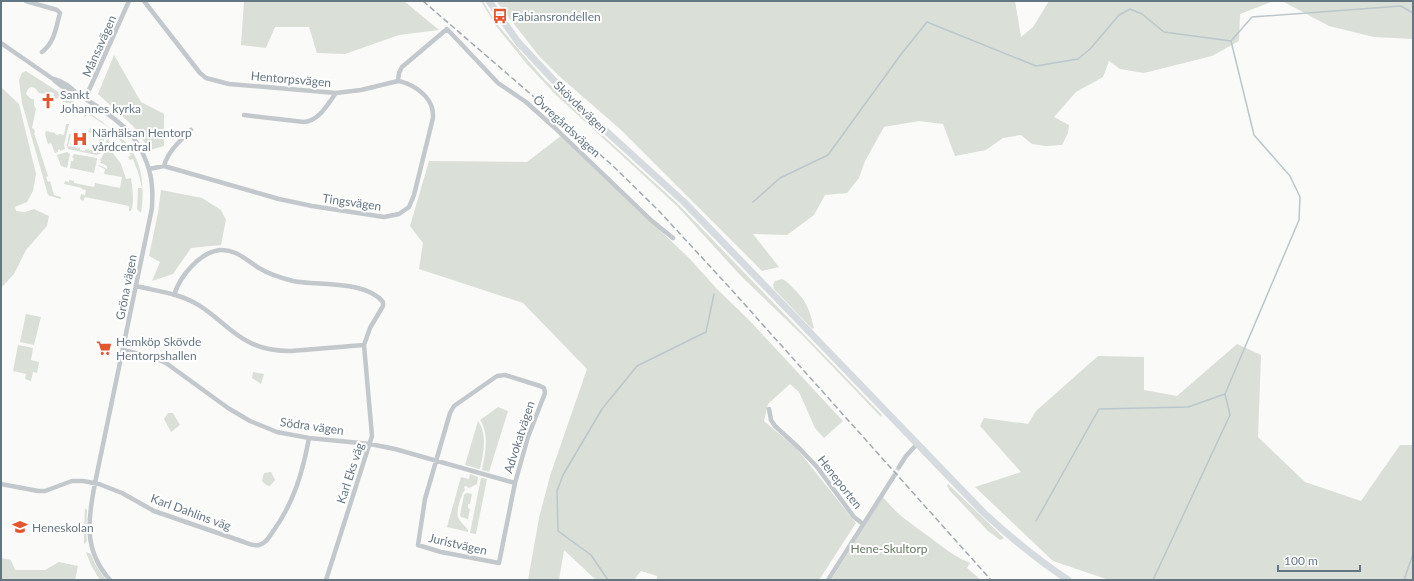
<svg xmlns="http://www.w3.org/2000/svg" width="1414" height="581" font-family="Lato,sans-serif">
<rect width="100%" height="100%" fill="#fafaf8"/>
<path fill="#dadfd7" d="M 244,1 L 404,1 L 439,30 L 399,35 L 345,54 L 317,53 L 309,27 L 275,27 L 266,48 L 241,45 Z
M 481,1 L 483,1 L 496,23 L 544,79 L 587,121 L 677,203 L 882,415 L 881,417 L 804,337 L 741,276 L 678,207 L 556,95 L 526,63 L 496,26 Z
M 496,1 L 1015,1 L 1021,37 L 1033,27 L 1049,1 L 1273,1 L 1240,14 L 1239,41 L 1212,56 L 1144,73 L 1120,69 L 1109,61 L 1103,77 L 1076,92 L 1054,117 L 1069,125 L 1068,133 L 1062,145 L 1046,146 L 1032,144 L 1021,135 L 1003,138 L 986,150 L 955,156 L 943,124 L 919,121 L 884,127 L 865,161 L 859,178 L 847,193 L 825,195 L 814,215 L 787,235 L 753,234 L 779,267 L 762,271 L 620,129 L 559,76 L 539,56 Z
M 1282,1 L 1413,1 L 1413,39 L 1374,37 L 1329,26 Z
M 114,55 L 141,102 L 164,114 L 164,146 L 150,150 L 133,126 L 98,94 Z
M 26,71 L 74,102 L 73,104 L 63,102 L 62,99 L 53,98 L 54,93 L 46,92 L 44,94 L 39,93 L 35,88 L 31,87 L 28,89 L 26,94 L 31,99 L 34,99 L 34,105 L 36,109 L 32,128 L 34,129 L 35,133 L 34,133 L 48,176 L 46,177 L 48,182 L 50,181 L 54,195 L 61,197 L 61,199 L 50,196 L 48,195 L 22,103 L 19,80 L 22,73 Z
M 1,87 L 19,104 L 36,174 L 33,191 L 27,202 L 15,207 L 16,211 L 25,212 L 34,209 L 49,216 L 47,226 L 26,250 L 14,274 L 1,288 Z
M 82,108 C 127,138 149,155 141,213 L 137,209 L 138,188 L 142,188 L 139,175 L 133,159 L 130,160 L 128,157 L 131,155 L 114,132 L 111,134 L 108,132 L 110,128 L 88,114 L 85,117 L 81,112 Z
M 66,124 L 69,124 L 64,145 L 65,149 L 60,151 L 60,149 L 58,150 L 58,152 L 55,153 L 51,143 L 48,144 L 45,134 L 46,131 L 55,133 L 55,134 L 58,135 L 59,134 L 64,135 Z
M 90,128 L 105,137 L 100,154 L 96,155 L 68,149 L 67,145 L 69,134 L 71,134 L 68,146 L 80,148 L 80,150 L 85,151 L 85,149 L 97,151 L 100,135 L 88,132 Z
M 561,136 L 690,259 L 717,289 L 750,321 L 843,421 L 824,438 L 815,428 L 799,392 L 790,384 L 768,404 L 764,421 L 797,449 L 856,523 L 819,580 L 657,580 L 657,576 L 641,571 L 634,580 L 596,580 L 564,550 L 559,580 L 528,580 L 539,518 L 550,476 L 587,369 L 523,303 L 419,269 L 423,243 L 410,226 L 429,161 L 527,162 Z
M 107,138 L 110,142 L 107,145 L 121,164 L 126,179 L 131,178 C 132,188 135,201 131,211 L 129,211 L 129,206 L 85,197 L 83,201 L 80,199 L 81,194 L 85,195 L 86,190 L 82,189 L 82,188 L 64,184 L 65,181 L 69,182 L 69,180 L 74,181 L 74,183 L 94,187 L 95,183 L 120,188 L 122,177 L 104,174 L 105,169 L 98,166 L 99,165 L 107,169 L 107,166 L 99,162 L 101,162 L 101,161 L 100,160 L 104,153 Z
M 67,152 L 70,154 L 67,168 L 61,166 L 57,155 Z
M 74,154 L 97,158 L 97,160 L 94,173 L 70,168 L 71,161 L 73,161 L 74,158 L 72,157 Z
M 161,190 L 202,198 L 221,210 L 226,220 L 221,245 L 191,248 L 173,274 L 152,281 L 160,262 L 149,256 L 158,213 Z
M 782,279 C 787,281 790,285 794,289 C 808,303 809,309 814,328 L 812,329 L 774,289 L 773,285 L 775,281 Z
M 26,314 L 41,317 L 34,345 L 20,342 Z
M 1237,344 L 1261,355 L 1258,437 L 1305,482 L 1361,501 L 1400,445 L 1413,445 L 1413,580 L 1109,580 L 1053,561 L 975,487 L 1021,472 L 980,426 L 984,418 L 1028,424 L 1036,411 L 1098,356 L 1144,357 L 1144,390 L 1177,396 Z
M 18,345 L 33,348 L 31,360 L 39,362 L 37,373 L 33,372 L 31,381 L 25,379 L 26,374 L 13,371 Z
M 253,372 L 264,374 L 261,384 L 252,378 Z
M 498,407 L 508,411 L 489,472 L 482,470 C 485,453 490,435 480,420 Z
M 168,413 L 173,413 L 180,425 L 171,432 L 164,419 Z
M 478,421 C 488,435 483,454 480,469 L 465,465 Z
M 271,472 L 275,480 L 270,486 L 266,485 L 262,481 L 264,473 Z
M 470,474 L 478,477 L 477,484 L 469,488 L 466,486 L 464,487 L 465,490 C 461,494 456,512 458,517 C 459,521 465,526 468,530 L 468,532 L 447,527 L 461,477 L 469,479 Z
M 481,478 L 487,479 L 476,534 L 470,533 Z
M 948,484 L 1004,538 L 1003,539 L 1000,540 L 988,531 L 950,491 L 947,486 Z
M 466,493 L 472,494 L 470,504 L 468,504 L 468,508 L 470,509 L 468,519 L 461,517 L 460,515 L 464,495 Z
M 883,497 C 896,514 914,526 931,538 C 944,548 955,557 970,563 L 967,568 L 981,580 L 831,580 Z
M 85,508 L 87,510 L 86,530 L 87,541 L 84,544 L 84,528 Z
M 86,552 L 91,554 L 95,564 L 106,580 L 100,580 L 91,565 Z
M 1,558 L 11,560 L 15,570 L 45,570 L 59,562 L 78,566 L 75,580 L 1,580 Z"/>
<g fill="none" stroke-linecap="round" stroke-linejoin="round">
<path stroke="#bbc7cb" stroke-width="1.5" d="M 1231,41 L 1252,17 L 1401,6 L 1413,13
M 753,202 L 780,178 L 828,155 L 902,53 L 927,22 L 1036,66 L 1078,59 L 1091,48 L 1119,15 L 1130,9 L 1142,14 L 1164,32 L 1231,41
M 1036,521 L 1099,409 L 1188,407 L 1225,394
M 608,580 L 591,555 L 558,531 L 557,491 L 563,475 L 602,409 L 637,366 L 706,332 L 714,294
M 1153,580 L 1230,415 L 1225,394 L 1299,220 L 1300,197 L 1290,176 L 1254,135 L 1231,41
M 1404,580 L 1413,554"/>
<path stroke="#d5d9db" stroke-width="4.5" stroke-dasharray="4.5 2" stroke-linecap="butt" d="M 894,476 L 899,467"/>
<path stroke="#c3c8cc" stroke-width="4.5" d="M 26,1 L 57,10 L 60,13 C 56,27 55,42 42,52
M 144,1 L 200,73 L 206,78 L 229,84 L 336,93 L 361,90 L 398,81 L 399,73 L 402,67 L 447,29 L 498,83 L 526,102 L 555,128 L 652,221 L 673,238
M 1,43 L 53,79 C 63,90 73,91 84,98 C 97,106 113,117 124,127 C 139,141 151,166 152,187 C 153,194 152,201 152,208 L 95,483 C 88,519 83,550 110,580
M 54,79 C 64,82 71,87 77,94
M 85,99 L 129,1
M 244,115 L 304,122 C 319,121 327,105 336,93
M 164,166 C 168,151 181,140 191,130
M 149,169 L 164,166 L 279,199 L 312,206 L 384,217 L 399,214 L 409,207 L 414,195 L 433,118 C 433,114 433,109 431,105 C 426,93 411,83 398,81
M 136,286 C 156,291 177,293 195,303 C 214,313 228,331 247,341 C 261,349 276,351 291,351 L 364,345 L 370,328 L 383,306 L 383,302 C 366,280 318,286 293,281 C 281,278 269,274 259,268 C 246,260 236,249 220,250 C 200,252 180,276 174,295
M 123,350 L 152,357 L 166,363 L 228,408 L 250,421 L 277,432 L 309,438 L 370,444 L 395,449 L 515,483
M 505,375 L 540,386 L 544,388 L 545,393 L 528,437 L 515,483 L 499,563 L 441,552 L 418,545 L 425,499 L 450,413 L 454,406 L 497,376 Z
M 769,409 L 771,420 L 775,426 L 799,448 L 817,467 L 854,517 L 863,524
M 899,467 L 906,456 L 917,444
M 1,484 L 38,491 L 45,491 L 72,481 L 83,481 L 99,484 L 122,493 L 154,511 L 244,542 C 249,544 255,546 259,545 C 267,543 270,535 274,530 C 294,502 303,471 309,438
M 326,580 L 372,436 L 364,345
M 828,580 L 894,476"/>
<path stroke="#d6dbdf" stroke-width="7" d="M 489,1 L 518,42 L 572,100 L 685,203 L 984,513 C 1010,537 1038,560 1068,580"/>
<path stroke="#a2aab0" stroke-width="1.5" stroke-dasharray="6 3" stroke-linecap="butt" d="M 423,1 L 563,122 L 612,165 L 659,211 L 730,288 L 991,580"/>
</g>
<defs>
<g id="bus-bare" transform="scale(1.2)"><path d="M-5-6H5V4H4V6H2V4H-2V6H-4V4H-5ZM-3.5-4V0h7V-4ZM-3.5 1.2v1.5H-2V1.2ZM2 1.2v1.5H3.5V1.2Z" fill="#e4572e" stroke="#fff" stroke-width="2.5" paint-order="stroke"/></g>
<g id="church-bare" transform="scale(1.2)"><path d="M-1.2-6h2.4v3.5h3.3v2.4h-3.3V6h-2.4V-.1h-3.3v-2.4h3.3Z" fill="#e4572e" stroke="#fff" stroke-width="2.5" paint-order="stroke"/></g>
<g id="hospital-bare" transform="scale(1.2)"><path d="M-5-5h3v3.5h4V-5h3V5h-3V1.5h-4V5h-3Z" fill="#e4572e" stroke="#fff" stroke-width="2.5" paint-order="stroke"/></g>
<g id="supermarket-bare" transform="scale(1.2)"><path d="M-6-5.5h2.5l.6 2H6L4.5 2H-2.5L-4.4-4H-6ZM-1.5 3.2a1.3 1.3 0 1 0 .1 0ZM3 3.2a1.3 1.3 0 1 0 .1 0Z" fill="#e4572e" stroke="#fff" stroke-width="2.5" paint-order="stroke"/></g>
<g id="school-bare" transform="scale(1.2)"><path d="M0-5L7-2L0 1L-7-2ZM-4 1L0 2.5L4 1V4Q0 6-4 4Z" fill="#e4572e" stroke="#fff" stroke-width="2.5" paint-order="stroke"/></g>
</defs>
<g fill-rule="evenodd">
<use href="#bus-bare" x="500" y="16"/>
<use href="#church-bare" x="48" y="101"/>
<use href="#hospital-bare" x="80" y="139"/>
<use href="#supermarket-bare" x="104" y="348"/>
<use href="#school-bare" x="20" y="527"/>
</g>
<g text-anchor="middle" dominant-baseline="central" stroke-width="4" stroke-linejoin="round" paint-order="stroke">
<g font-size="12" fill="#657683" stroke="#fff" text-anchor="start">
<text x="512" y="16">Fabiansrondellen</text>
<text x="60" y="94">Sankt<tspan x="60" dy="14">Johannes kyrka</tspan></text>
<text x="92" y="132">Närhälsan Hentorp<tspan x="92" dy="14">vårdcentral</tspan></text>
<text x="116" y="341">Hemköp Skövde<tspan x="116" dy="14">Hentorpshallen</tspan></text>
<text x="32" y="527">Heneskolan</text>
</g>
<g font-size="12" fill="#657683" stroke="#fff">
<text transform="translate(99 46) rotate(-66)">Månsavägen</text>
<text transform="translate(291 79) rotate(5)">Hentorpsvägen</text>
<text transform="translate(581 107) rotate(44)">Skövdevägen</text>
<text transform="translate(567 126) rotate(42)">Övregårdsvägen</text>
<text transform="translate(352 202) rotate(8)">Tingsvägen</text>
<text transform="translate(126 287) rotate(-79)">Gröna vägen</text>
<text transform="translate(312 426) rotate(8)">Södra vägen</text>
<text transform="translate(519 437) rotate(-72)">Advokatvägen</text>
<text transform="translate(350 473) rotate(-72)">Karl Eks väg</text>
<text transform="translate(840 482) rotate(52)">Heneporten</text>
<text transform="translate(191 512) rotate(20)">Karl Dahlins väg</text>
<text transform="translate(458 544) rotate(13)">Juristvägen</text>
</g>
<g font-size="12" fill="#687a64" stroke="#fff">
<text x="889" y="548">Hene-Skultorp</text>
</g>
</g>
<rect width="1414" height="581" fill="none" stroke="#657683" stroke-width="4"/>
<path d="M1278 565v6h82v-6" fill="none" stroke="#657683" stroke-width="2"/>
<text x="1284" y="565" font-size="12" fill="#657683" stroke="#ffffff" stroke-width="3" paint-order="stroke">100 m</text>
</svg>
